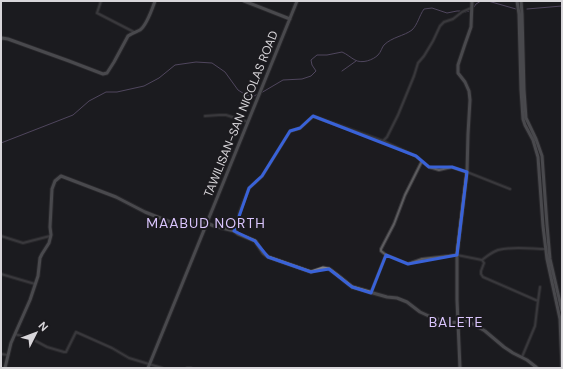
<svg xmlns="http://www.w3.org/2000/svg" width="563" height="369" font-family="'DM Sans',sans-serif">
<rect width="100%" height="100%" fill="#1c1b1f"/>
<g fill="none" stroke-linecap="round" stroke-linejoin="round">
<path stroke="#8e7aa9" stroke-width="1" d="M 488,1 L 516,9
M 474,7 L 476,4 L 481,1
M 527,9 L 562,6
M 465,12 L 469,11
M 342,71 L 356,61
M 261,93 L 283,80 L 302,79 L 311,76 L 316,71 L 312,65 L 311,60 L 317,55 L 327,55 L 342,52 C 347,54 351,58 355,60 C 362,64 373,60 378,55 C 381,52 382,47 384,45 C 392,37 404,36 412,30 C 418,24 419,16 424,9 L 432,8 L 447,13 L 457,11 L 460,11
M 1,143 L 73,115 L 89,101 L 106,92 L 117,92 L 144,86 L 159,78 L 175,65 L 196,62 L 212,63 L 225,72 L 238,90 L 246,95 L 254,96 L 258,94"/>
<g stroke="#363539" stroke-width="4">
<path id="street" d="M 101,1 L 97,13 L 134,32
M 205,116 L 219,115 L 226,115 L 248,122
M 383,141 L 416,156 L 429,167 L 439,170 L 452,167 L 467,172 L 510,189
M 234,231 L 239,221 L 239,214 L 241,208 L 249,188 L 262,176 L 290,131 L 300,128 L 313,116 L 383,141 L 387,137 L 398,115 L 414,76 L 418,63 L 424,56 L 433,41 L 440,26 L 444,22 L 453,19 L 462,12 L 471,8
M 1,236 L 23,243 L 50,236
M 386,255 L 381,251 L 381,249 L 394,224 L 405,195 L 422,161
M 482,260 L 484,263 L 481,271 L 481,274 L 483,277 L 538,301 L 535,326 L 522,357
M 1,274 L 35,284
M 371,293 L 386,255 L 408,264 L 422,259 L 457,255 L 482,260 C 487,256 492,252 498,250 C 512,246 532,249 546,249
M 538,301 L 540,287
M 15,334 L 34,340 L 47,347 L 64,352 L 66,352 L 76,332 L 112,348 L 129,358 L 162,368
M 1,354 L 8,355
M 187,368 L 191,368"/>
</g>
<g stroke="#363539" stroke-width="5">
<path id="secondary" d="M 244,1 L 290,19
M 517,1 L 519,14 L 521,90 L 523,119 L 525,125 L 533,140 L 538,157 L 543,226 L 547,259 L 560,319 L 562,368
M 521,1 L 522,14 L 524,90 L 526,118 L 536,139 L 542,156 L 547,225 L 550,259 L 562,311
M 1,39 L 2,38 L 8,39 L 69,61 L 103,74 L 107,73 L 114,62 L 128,36 C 132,33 136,32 140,30 C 147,25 152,9 155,1
M 5,368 L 11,343 L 30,300 L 38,276 L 40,258 L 42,254 L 49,243 L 51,235 L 50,227 L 52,189 L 55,181 L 61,176 L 116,197 L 145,212 L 183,227 L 184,227 L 194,221 L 207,223 L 214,226 L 234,231 L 238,234 L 255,241 L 263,253 L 268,257 L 311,272 L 323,268 L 329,269 L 337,275 L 352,287 L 387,297 L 397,298 L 407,302 L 420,312 L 431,317 L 450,323 L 466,321 L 475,325 L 485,331 L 504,347 L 513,353 L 527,360 L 536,367 L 537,368
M 148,368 L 297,1
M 460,368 L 457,300 L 457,255 L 467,172 L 468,134 L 470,100 L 469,91 L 465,82 L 458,73 L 458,65 L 465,44 L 471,27 L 472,1"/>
</g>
<use href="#street" stroke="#5d5c5f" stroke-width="2"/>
<use href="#secondary" stroke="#828185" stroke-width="3"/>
</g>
<path d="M0 0H563V369H0ZM 313,116 L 416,156 L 429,167 L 452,167 L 467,172 L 457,255 L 408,264 L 386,255 L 371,293 L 352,287 L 329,269 L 311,272 L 268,257 L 255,241 L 234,231 L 249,188 L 262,176 L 290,131 L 300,128 Z" fill="#1c1b1f" fill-opacity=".55" fill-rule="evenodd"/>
<path fill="none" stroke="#3962d8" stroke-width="3" stroke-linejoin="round" d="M 313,116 L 416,156 L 429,167 L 452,167 L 467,172 L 457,255 L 408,264 L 386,255 L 371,293 L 352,287 L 329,269 L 311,272 L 268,257 L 255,241 L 234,231 L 249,188 L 262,176 L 290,131 L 300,128 Z"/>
<g text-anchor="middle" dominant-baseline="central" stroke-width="4" stroke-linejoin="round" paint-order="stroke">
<g font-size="12" fill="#d8d6da" stroke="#1c1b1f">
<text transform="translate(241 114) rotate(-68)">TAWILISAN-SAN NICOLAS ROAD</text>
</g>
<g font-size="14" letter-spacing="1" fill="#dbc6fe" stroke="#1c1b1f">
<text x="206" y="223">MAABUD NORTH</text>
<text x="456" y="322">BALETE</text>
</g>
</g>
<rect width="563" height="369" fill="none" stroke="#d8d6da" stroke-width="4"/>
<g transform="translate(36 333) rotate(48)" stroke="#1c1b1f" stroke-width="3" paint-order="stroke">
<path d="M0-3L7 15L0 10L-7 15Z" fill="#d8d6da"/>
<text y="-6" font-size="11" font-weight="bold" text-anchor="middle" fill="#d8d6da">N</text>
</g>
</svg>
